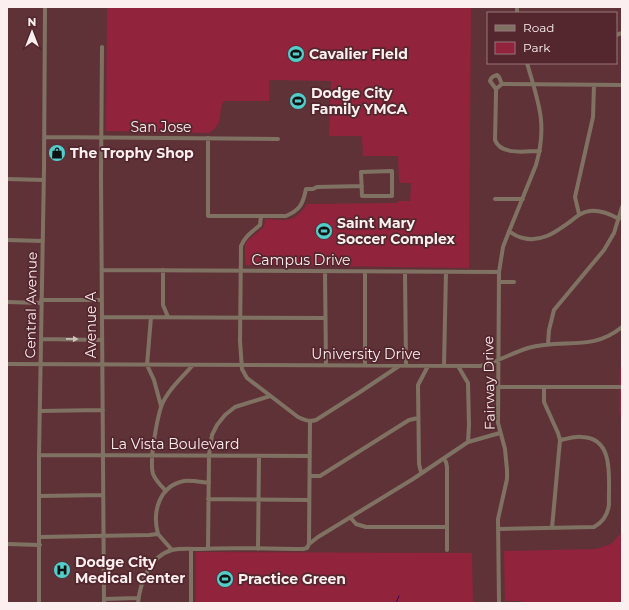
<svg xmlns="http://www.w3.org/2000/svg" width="629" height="610" font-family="Montserrat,sans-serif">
<rect width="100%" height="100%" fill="#5f3238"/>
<path fill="#91233d" d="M 107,7 L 471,7 L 469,268 L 246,265 C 243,237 245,244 264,227 L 265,219 C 286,220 294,224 307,204 L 397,203 L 398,201 L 410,201 L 411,184 L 409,183 L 401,183 L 399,181 L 398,156 L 363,156 L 362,136 L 329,136 L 331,81 L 269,80 L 269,101 L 224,101 C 216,113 227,120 209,133 L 106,131 Z
M 620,367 L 622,367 L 622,425 L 619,408 Z
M 622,532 L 622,603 L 523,603 L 521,601 L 505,601 L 504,551 L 596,549 L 611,544 Z
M 196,552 L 472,553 L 473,603 L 196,603 Z"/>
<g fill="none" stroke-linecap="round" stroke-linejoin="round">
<path stroke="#3c0454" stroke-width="1" d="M 396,603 L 399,596"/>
<path stroke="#807262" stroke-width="4" d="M 517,7 L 517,13
M 616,35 L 622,33
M 102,47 L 101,176 L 104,603
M 502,84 L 622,85
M 502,84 L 496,89 L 496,94 L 495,140 C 501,156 526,151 540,151
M 496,89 L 490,81 C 491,77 493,76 497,75 L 499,77 L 502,84
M 44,137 L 278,139
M 208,138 L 208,216 L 286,216 C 300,210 303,204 306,189 L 313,189 L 317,187 L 362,186
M 392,171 L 392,196 L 362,196 L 361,172 Z
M 7,179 L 44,180
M 495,199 L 523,199
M 579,214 L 575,197 L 593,117 L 594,85
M 261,216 L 260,225 C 252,232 245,236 241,246 L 240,341 L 242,369 L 247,378 L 298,417 C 304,420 309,422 316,420 L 360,392 L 399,366
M 509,231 C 513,234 518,237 523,238 C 542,243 557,231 571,221 C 577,216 582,212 590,211 C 601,210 610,214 619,219
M 7,240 L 43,241
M 102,270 L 499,272
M 163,270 L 163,305 L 168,317
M 325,272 L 326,365
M 405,272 L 406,365
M 499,282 L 514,282
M 41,300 L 102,300
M 7,302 L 41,303
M 102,317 L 325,318
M 151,317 L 147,365 L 154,380 L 161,406
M 41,339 L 102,340
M 548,344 L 549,330 L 554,310 L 604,250 L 614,233 L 622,207
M 7,364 L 480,366 C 497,362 512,353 528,348 C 563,338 592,352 622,327
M 365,365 L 365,272
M 444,365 L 446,272
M 458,366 L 468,383 L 469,425 L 468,442
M 498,387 L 620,387
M 544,387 L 544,402 L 558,433 L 560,440 L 552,528
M 40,411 L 103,410
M 39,455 L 310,456
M 444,459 L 446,462 L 447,467 L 447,550
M 421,472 L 419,464 L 418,385 L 428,366
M 310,476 L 320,476 L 409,420 L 418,418
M 166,491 C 161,486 156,481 153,474 C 149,461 157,420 161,407 C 166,392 183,376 193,365
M 39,496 L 103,495
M 208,499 L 309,500
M 350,517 L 356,524 L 366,527 L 447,527
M 498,529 L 594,527 C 603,522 608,515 609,504 C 608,482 616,438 582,437 C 575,436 567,439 560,440
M 158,534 C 152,512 159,486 184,481 C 192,480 200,482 209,483
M 158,534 L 172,550
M 40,537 L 149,535 L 158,534
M 7,544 L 40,545
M 309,544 L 310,421
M 208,548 L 209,455 L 212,435 L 217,425 L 225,415 L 235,407 L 270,396
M 191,549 L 191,603
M 258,549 L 259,456
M 104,599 L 138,598
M 39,603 L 39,455 L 44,169 L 45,7
M 138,603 C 140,583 150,556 172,550 C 181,548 191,549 200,549 C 234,547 269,549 303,549 L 307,548 L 309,544 L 318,537 L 413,479 L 468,442 L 500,433
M 499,603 L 498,519 L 507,479 L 507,470 L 505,449 L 498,423 L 499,272 L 503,247 L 508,234 L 536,165 C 548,123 538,102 527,63"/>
</g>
<defs><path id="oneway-solid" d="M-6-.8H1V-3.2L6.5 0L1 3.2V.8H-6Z"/></defs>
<use fill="#d0c3be" href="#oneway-solid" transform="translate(72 339) rotate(1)"/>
<defs>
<g id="stadium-disc" transform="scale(0.9)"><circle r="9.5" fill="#53cdc9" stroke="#54272e"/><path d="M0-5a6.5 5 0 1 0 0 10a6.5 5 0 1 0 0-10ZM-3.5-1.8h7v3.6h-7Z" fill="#111"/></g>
<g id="shop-disc" transform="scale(0.9)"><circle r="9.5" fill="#53cdc9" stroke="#54272e"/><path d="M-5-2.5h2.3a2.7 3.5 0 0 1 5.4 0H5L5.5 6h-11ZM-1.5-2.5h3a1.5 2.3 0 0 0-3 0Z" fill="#111"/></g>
<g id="hospital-disc" transform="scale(0.9)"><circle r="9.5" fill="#53cdc9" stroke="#54272e"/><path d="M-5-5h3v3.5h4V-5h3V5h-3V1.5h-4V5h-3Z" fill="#111"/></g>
</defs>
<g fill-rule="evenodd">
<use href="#stadium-disc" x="296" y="54"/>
<use href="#stadium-disc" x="298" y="101"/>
<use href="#shop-disc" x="57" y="153"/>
<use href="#stadium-disc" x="324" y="231"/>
<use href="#hospital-disc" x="62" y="570"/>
<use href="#stadium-disc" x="225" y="579"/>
</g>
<g text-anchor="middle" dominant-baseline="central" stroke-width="3.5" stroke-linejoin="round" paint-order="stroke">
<g font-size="14" font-weight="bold" fill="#fbeff0" stroke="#54272e" text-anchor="start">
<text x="309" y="54">Cavalier FIeld</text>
<text x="311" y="93">Dodge City<tspan x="311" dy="16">Family YMCA</tspan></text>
<text x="70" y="153">The Trophy Shop</text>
<text x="337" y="223">Saint Mary<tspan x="337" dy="16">Soccer Complex</tspan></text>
<text x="75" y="562">Dodge City<tspan x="75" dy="16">Medical Center</tspan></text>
<text x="238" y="579">Practice Green</text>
</g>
<g font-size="14" fill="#fbeff0" stroke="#54272e">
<text x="161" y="127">San Jose</text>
<text x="301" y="260">Campus Drive</text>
<text transform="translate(31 305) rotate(-89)">Central Avenue</text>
<text transform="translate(91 325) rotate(-90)">Avenue A</text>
<text x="366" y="354">University Drive</text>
<text transform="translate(489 383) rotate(-91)">Fairway Drive</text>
<text x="175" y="444">La Vista Boulevard</text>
</g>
</g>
<rect width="629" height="610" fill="none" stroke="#fbeff0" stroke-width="16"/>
<rect x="487" y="12" width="130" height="52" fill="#54272e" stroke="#97777c"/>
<rect x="495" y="25" width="20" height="6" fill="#807262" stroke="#97777c"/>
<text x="523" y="32" font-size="12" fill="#fbeff0">Road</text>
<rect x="495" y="42" width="20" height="12" fill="#91233d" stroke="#97777c"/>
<text x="523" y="52" font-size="12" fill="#fbeff0">Park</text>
<g transform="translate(32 32)" stroke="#54272e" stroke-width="3" paint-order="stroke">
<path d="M0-3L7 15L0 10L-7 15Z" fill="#fbeff0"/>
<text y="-6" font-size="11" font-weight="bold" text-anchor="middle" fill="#fbeff0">N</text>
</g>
</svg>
